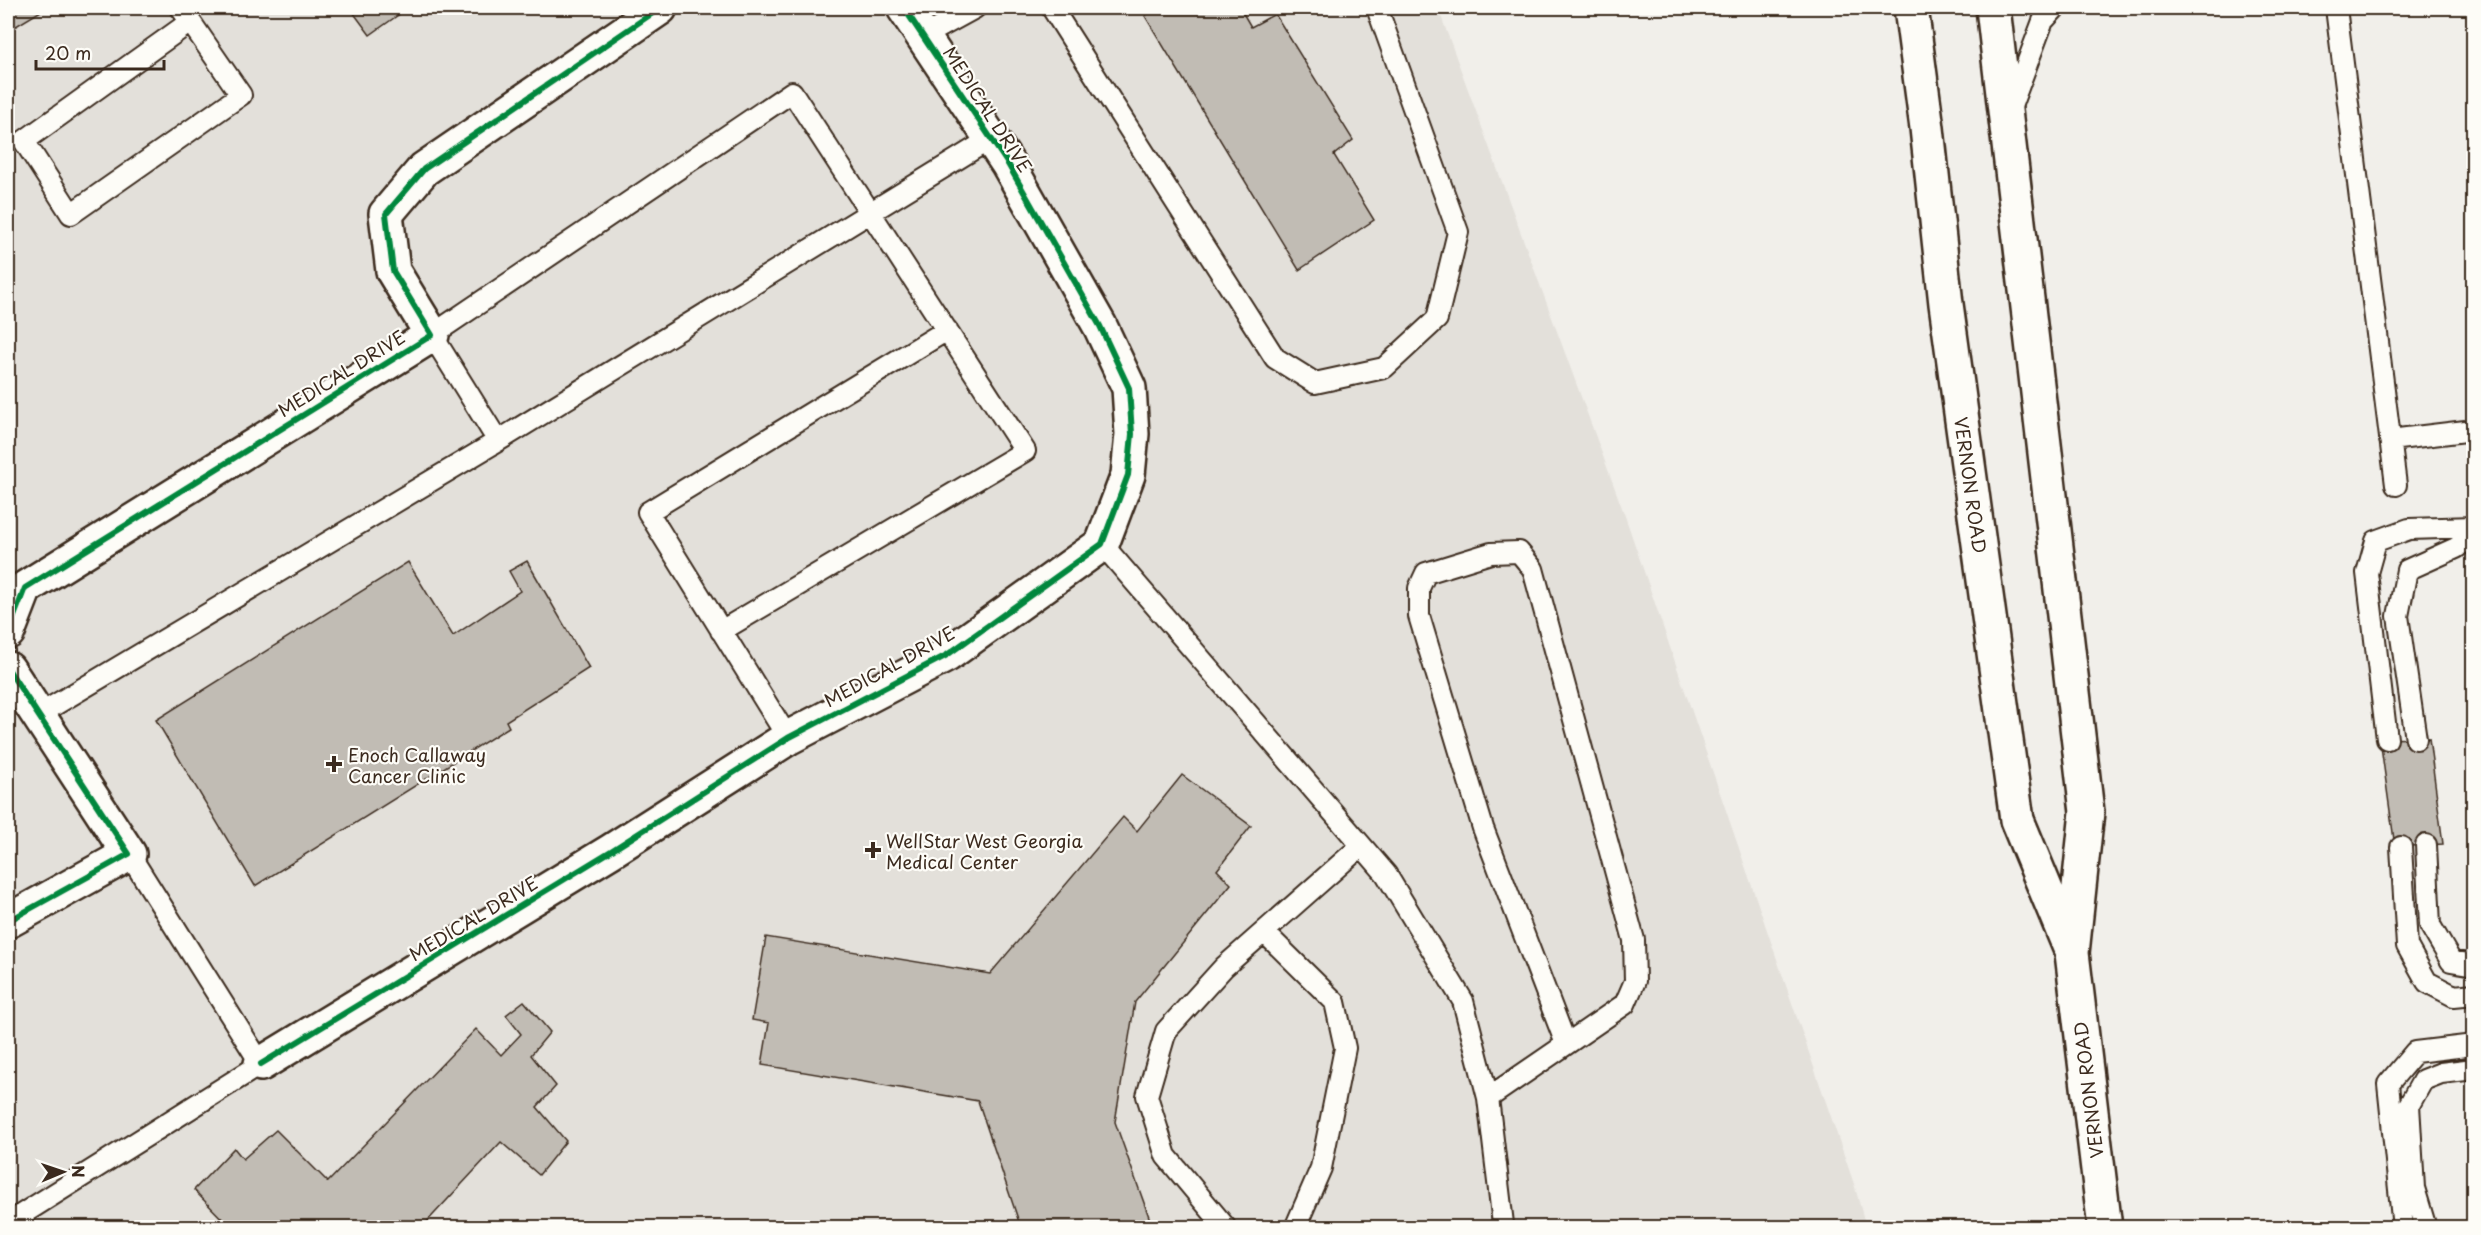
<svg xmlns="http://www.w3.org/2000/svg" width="2481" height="1235" font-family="'Playpen Sans',sans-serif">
<rect width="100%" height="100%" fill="#f1efea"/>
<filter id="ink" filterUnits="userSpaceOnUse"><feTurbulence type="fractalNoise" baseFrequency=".0167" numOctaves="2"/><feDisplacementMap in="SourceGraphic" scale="12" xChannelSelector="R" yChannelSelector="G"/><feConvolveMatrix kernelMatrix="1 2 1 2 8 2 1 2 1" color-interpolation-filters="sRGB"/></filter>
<g filter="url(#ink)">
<path fill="#e3e0da" d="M 8,8 L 1438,8 L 1625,516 L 1854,1184 L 1866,1227 L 8,1227 Z"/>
<path fill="#c1bcb4" stroke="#3b2a1e" stroke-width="1.5" d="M 8,8 L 46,8 L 8,31 Z
M 350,8 L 408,8 L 370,35 Z
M 1157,8 L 1240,8 L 1251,27 L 1275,14 L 1353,140 L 1334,155 L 1374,220 L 1299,270 L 1145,16 Z
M 527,561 L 589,668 L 506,721 L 509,727 L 255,886 L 156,720 L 408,562 L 453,636 L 520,591 L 509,571 Z
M 2429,738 L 2443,844 L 2395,847 L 2380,739 Z
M 1182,775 L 1251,826 L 1217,870 L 1231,884 L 1135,1002 L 1115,1122 L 1153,1228 L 1021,1228 L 978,1101 L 762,1065 L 769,1023 L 752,1020 L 766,937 L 990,974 L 1123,817 L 1137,831 Z
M 524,1001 L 550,1032 L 531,1055 L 556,1086 L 537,1107 L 566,1141 L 539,1175 L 501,1142 L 421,1228 L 231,1228 L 194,1190 L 234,1148 L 243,1159 L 276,1130 L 328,1182 L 476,1029 L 501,1055 L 521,1034 L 506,1015 Z"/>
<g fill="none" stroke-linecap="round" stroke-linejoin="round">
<g stroke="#3b2a1e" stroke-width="24">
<path id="lane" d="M 181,8 L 241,95 L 71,214 L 24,141 L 190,22
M 1052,8 L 1275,358 L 1315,383 L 1384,368 L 1437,319 L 1458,232 L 1377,8
M 2336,8 L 2396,485
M 922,37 L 975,8
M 2010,109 L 2043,21 L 2055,8
M 2390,440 L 2474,430
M 498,441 L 432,335 L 792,92 L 1025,451 L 721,631
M 1102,544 L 1386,874 L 1463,1001 L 1488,1098 L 1503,1224 L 1499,1228
M 38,715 L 498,441 L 990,139
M 788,738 L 648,512 L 947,330
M 2387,739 L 2367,573 L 2376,541 L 2409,529 L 2474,527
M 2416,739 L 2398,616 L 2407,570 L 2456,548 L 2474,535
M 2426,845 L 2430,925 L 2451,961 L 2474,965
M 2401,847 L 2407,946 L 2427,982 L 2454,996 L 2474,994
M 1264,932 L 1335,1002 L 1345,1048 L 1321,1168 L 1295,1228
M 1488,1098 L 1625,1004 L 1635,981 L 1634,940 L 1533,569 L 1519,552 L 1491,553 L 1426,573 L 1419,588 L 1419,616 L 1483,828 L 1566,1044
M 8,1223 L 261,1064 L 129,854
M 1226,1228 L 1166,1156 L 1147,1096 L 1166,1031 L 1224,967 L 1361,846
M 2403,1228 L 2388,1084 L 2415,1052 L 2474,1045
M 2426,1228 L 2414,1188 L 2409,1105 L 2423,1080 L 2441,1073 L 2474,1069"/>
</g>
<g stroke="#3b2a1e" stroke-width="38">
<path id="street" d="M 8,632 L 25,588 L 432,335 L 393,271 L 386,214 L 424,169 L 660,8
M 8,669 L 129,854 L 10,920 L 8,916
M 261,1064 L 611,851 L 788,738 L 947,655 L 1102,544 L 1128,475 L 1132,434 L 1129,388 L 1100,326 L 1008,164 L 904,8"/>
</g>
<g stroke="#3b2a1e" stroke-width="38">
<path id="primary" d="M 1911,8 L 1927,128 L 1946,304 L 2017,820 L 2070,948
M 1993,8 L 2087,812 L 2072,953 L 2105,1228"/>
</g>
<use href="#lane" stroke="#fdfcf7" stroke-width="20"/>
<use href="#street" stroke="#fdfcf7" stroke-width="33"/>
<use href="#primary" stroke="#fdfcf7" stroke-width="33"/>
<g stroke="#fdfcf7" stroke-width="10">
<path id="cycleway" d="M 8,632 L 25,588 L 432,335 L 393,271 L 386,214 L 424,169 L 660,8
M 8,669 L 129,854 L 10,920 L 8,916
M 261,1064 L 611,851 L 788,738 L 947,655 L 1102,544 L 1128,475 L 1132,434 L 1129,388 L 1100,326 L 1008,164 L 904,8"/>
</g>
<use href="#cycleway" stroke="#00873e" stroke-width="6"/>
</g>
</g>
<g fill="#3b2a1e" stroke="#fdfcf7" stroke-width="2">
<path d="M331 755h6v6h6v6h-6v6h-6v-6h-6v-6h6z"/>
<path d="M870 841h6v6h6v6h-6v6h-6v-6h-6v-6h6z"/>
</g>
<g text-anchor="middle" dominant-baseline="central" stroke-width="4.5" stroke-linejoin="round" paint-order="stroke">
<g font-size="18" fill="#3b2a1e" stroke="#fdfcf7">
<text transform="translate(988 109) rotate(57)">MEDICAL DRIVE</text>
<text transform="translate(341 373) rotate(-32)">MEDICAL DRIVE</text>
<text transform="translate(1971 485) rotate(82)">VERNON ROAD</text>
<text transform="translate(889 666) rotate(-29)">MEDICAL DRIVE</text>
<text transform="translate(473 918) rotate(-31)">MEDICAL DRIVE</text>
<text transform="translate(2088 1090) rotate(-97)">VERNON ROAD</text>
</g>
<g font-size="18" fill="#3b2a1e" stroke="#fdfcf7" text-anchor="start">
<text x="348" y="754">Enoch Callaway<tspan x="348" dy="21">Cancer Clinic</tspan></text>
<text x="886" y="840">WellStar West Georgia<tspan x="886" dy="21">Medical Center</tspan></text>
</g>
</g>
<rect width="2481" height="1235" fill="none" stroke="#fdfcf7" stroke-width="30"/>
<rect x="15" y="15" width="2451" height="1205" fill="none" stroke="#3b2a1e" stroke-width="2" filter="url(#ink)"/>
<g transform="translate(63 1172) rotate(88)" stroke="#fdfcf7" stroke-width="4.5" paint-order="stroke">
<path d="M0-4.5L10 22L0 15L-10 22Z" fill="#3b2a1e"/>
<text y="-9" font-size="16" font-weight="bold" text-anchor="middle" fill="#3b2a1e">N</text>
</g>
<path d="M36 60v9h128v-9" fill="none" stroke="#3b2a1e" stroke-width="3"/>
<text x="45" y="60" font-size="18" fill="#3b2a1e" stroke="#fdfcf7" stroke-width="4.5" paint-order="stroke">20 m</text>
</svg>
